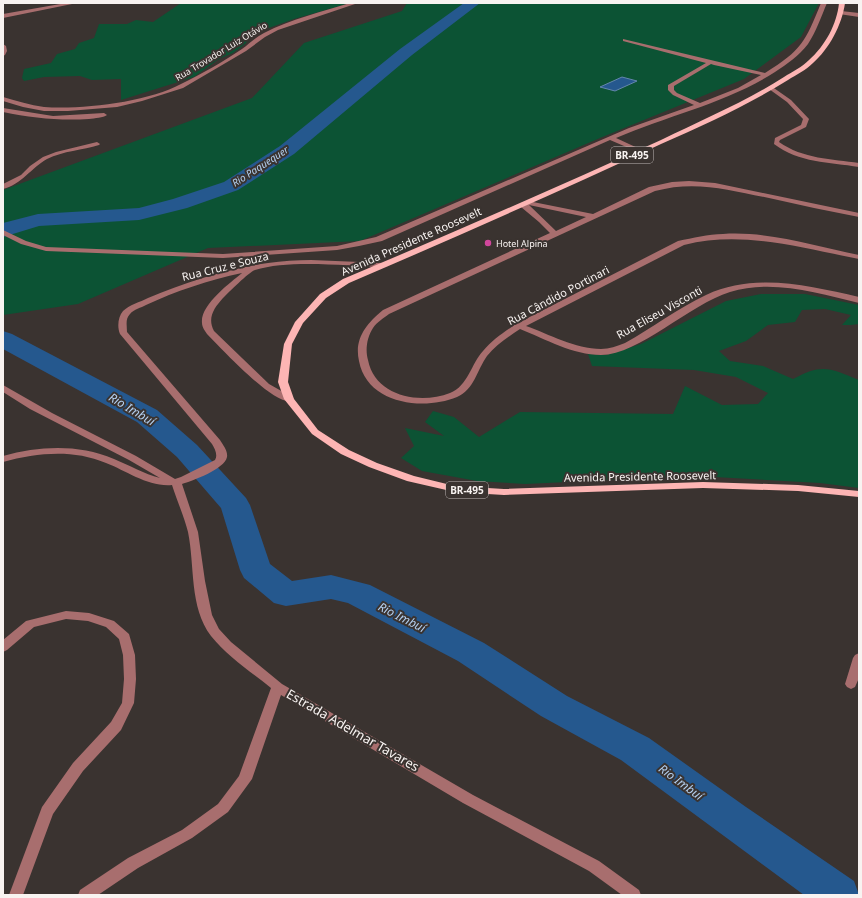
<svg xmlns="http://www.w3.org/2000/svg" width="862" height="898" font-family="'Noto Sans',sans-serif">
<rect width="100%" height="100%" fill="#3a3330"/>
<path fill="#0c5334" d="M 181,3 L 350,3 L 294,19 L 255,33 L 245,44 L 233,53 L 219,59 L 194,77 L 121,100 L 121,79 L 92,80 L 80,76 L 44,77 L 24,81 L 22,78 L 24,69 L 51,63 L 57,54 L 75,49 L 79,43 L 94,38 L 99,24 L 127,24 L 136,20 L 153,22 Z
M 407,3 L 819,3 L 801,37 L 744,79 L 600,138 L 360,241 L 208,248 L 78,304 L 3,315 L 3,190 L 252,98 L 304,43 L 402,11 Z
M 761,294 L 805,294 L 859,305 L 859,324 L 851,325 L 842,325 L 851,315 L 825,309 L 802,310 L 795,322 L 768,325 L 746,341 L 719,351 L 730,361 L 763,366 L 793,379 C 822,363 830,368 859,380 L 859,488 L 820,483 L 697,476 L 525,484 L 477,481 L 422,471 L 401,458 L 414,446 L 405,428 L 444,436 L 425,422 L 433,411 L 454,417 L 479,437 L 520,412 L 673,414 L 685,386 L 722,405 L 758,404 L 768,393 L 736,377 L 694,370 L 592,366 L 588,354 L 606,355 L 641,344 L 726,301 Z"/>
<path fill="#25588e" stroke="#6486ac" d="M 622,77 L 637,81 L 615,91 L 600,87 Z"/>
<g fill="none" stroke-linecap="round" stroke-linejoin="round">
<path fill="#25588e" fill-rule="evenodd" d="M 464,3 L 480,3 L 412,55 L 294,154 L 238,190 L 187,208 L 139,220 L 39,226 L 3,237 L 3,223 L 38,214 L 139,208 L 173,199 L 224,182 L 280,146 L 400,49 Z
M 3,331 L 12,334 L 157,410 L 197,445 L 246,498 L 250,505 L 270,564 L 292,581 L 331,575 L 370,585 L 484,643 L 567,696 L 649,738 L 746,807 L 854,881 L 859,895 L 804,895 L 621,760 L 541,716 L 458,661 L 348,603 L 331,599 L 286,606 L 274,603 L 244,578 L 240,570 L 221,508 L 177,457 L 137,422 L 3,349 Z"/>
<path fill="#a86e6e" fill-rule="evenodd" d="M 66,3 L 77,3 L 3,18 L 3,14 Z
M 350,3 L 358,3 L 278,30 L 265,37 L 246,51 L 183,88 L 142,101 L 117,107 L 68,111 L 44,111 L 23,107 L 3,101 L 3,97 C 17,101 30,105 44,107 C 81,110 148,102 181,84 C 201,74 223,62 242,49 C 249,44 256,37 264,33 C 291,19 321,12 350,3 Z
M 821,3 L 827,3 C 821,17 816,32 808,44 C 799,56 787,64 775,72 C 727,103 669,115 616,138 L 642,150 L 642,152 L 638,152 L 610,140 L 382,241 L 359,246 L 337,250 L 223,258 L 46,251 L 21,244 L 3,235 L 3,230 L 26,241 L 46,247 L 223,254 L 337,246 L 376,237 L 629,128 L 694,105 L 673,95 L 668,90 L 668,85 L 706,63 L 623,41 L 623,39 L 765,73 C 802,50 805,42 821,3 ZM 711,64 L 714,65 L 761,75 L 738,88 L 700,103 L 677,93 L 674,90 L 674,86 Z
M 841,11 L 859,13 L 859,17 L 839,14 L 838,13 Z
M 3,44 L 6,46 L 7,51 L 5,55 L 3,56 Z
M 771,86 L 791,100 L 809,119 L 806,127 L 780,140 L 779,142 C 803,159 832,159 859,163 L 859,167 C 829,162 799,163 774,144 L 775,138 L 801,125 L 803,119 L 787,102 L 769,89 L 769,87 Z
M 3,108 L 53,116 L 104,113 L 107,115 C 103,118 95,118 89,119 C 60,121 32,118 3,112 Z
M 97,142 L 100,144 L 99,145 C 83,150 63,151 47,159 C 31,168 22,184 3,189 L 3,184 L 21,175 L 30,166 L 43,157 L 56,152 Z
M 689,181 L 715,183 L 859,213 L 859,217 C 829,211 799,205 769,198 C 729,190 695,180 655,191 L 389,314 C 384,318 377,322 373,328 C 367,337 365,350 368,360 C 375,396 419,405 450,393 C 468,386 471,364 483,351 C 492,340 504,332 516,324 L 678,241 C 693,238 708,234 723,234 C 769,231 815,246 859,255 L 859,259 C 801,248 743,230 684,245 L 526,326 C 549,334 575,349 601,349 C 609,349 617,346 625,343 C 652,328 678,308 706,295 C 756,272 809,286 859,297 L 859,303 C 818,293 772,279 730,292 C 690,304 639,355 601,355 C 573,355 545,339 520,329 C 508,337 496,345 487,356 C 477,370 474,390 457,397 C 423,411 367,404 359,361 C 354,339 366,324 383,310 L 550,233 L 539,222 L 521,207 L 521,203 L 528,201 L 593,214 L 649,187 L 672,182 ZM 529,205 L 586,217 L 556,231 Z
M 311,260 L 384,263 L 388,265 L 384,267 C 347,266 289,259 255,270 C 249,272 228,293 223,298 C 214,308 207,318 214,331 L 269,384 L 292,397 L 294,399 L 292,401 C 274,406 221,348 207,334 C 205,331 202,327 202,323 C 200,305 230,283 242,273 C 209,280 176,291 146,305 C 141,308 134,309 130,314 C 125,319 127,326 127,332 L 220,440 C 223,445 228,451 227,457 C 225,469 192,481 182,484 L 198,532 L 205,581 L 212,615 L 219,629 L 231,642 L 282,684 L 473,795 L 599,861 L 639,890 L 641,895 L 622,895 L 589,871 L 463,803 L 281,695 L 252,779 L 228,812 L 192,838 L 138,868 L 98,895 L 78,895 L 80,890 L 128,858 L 182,830 L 218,804 L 239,776 L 271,688 C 251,672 227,656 211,636 C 189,607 195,566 188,532 C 184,516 177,501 172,485 C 148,487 127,471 106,463 C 72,449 37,453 3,462 L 3,456 C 40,446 78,444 114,459 C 129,465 144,474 160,478 L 129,460 L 30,409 L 3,392 L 3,385 L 52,413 L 136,456 L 175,479 L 181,477 L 215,460 C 218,455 215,449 212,444 L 120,334 C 117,327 118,317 123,311 C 129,305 140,302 148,298 C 186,282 227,269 268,263 C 282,261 297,260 311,260 Z
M 66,611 L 89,613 L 114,621 L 129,634 L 135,655 L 136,679 L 134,703 L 121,730 L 83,771 L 53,814 L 23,895 L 9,895 L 42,807 L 73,763 L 111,722 L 122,703 L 124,679 L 123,655 L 119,639 L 106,627 L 88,621 L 66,619 L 34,627 L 7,650 L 3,652 L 3,640 L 26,621 Z
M 859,653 L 859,678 L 855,687 L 851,689 L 847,687 L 845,684 L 853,658 L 855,655 Z"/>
<path fill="#fdb5b4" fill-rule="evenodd" d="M 839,3 L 845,3 C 842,25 829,49 813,63 C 806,70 796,75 788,80 C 748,105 704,125 661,144 C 558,192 454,238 349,283 L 326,298 L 303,323 L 292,344 L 288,382 L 294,399 L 318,430 L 349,450 L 377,463 L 414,476 L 455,486 L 504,489 L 703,482 L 798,485 L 859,491 L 859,497 L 798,491 L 703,488 L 504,495 L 455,492 L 407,481 L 369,467 L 341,454 L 312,434 L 284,399 L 278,382 L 284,344 L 295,322 L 320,294 L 343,279 C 450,234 555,188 661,140 C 702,120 745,102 784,77 C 792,72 802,67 809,60 C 825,46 837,24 839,3 Z"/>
</g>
<circle fill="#d1479c" stroke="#3a3330" stroke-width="1.5" cx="488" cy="243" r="4"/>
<g text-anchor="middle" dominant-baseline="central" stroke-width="4" stroke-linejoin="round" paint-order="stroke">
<g font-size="9" fill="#f8f3f1" stroke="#3a3330">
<text transform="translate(221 51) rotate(-31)">Rua Trovador Luiz Otávio</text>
</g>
<g font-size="9" fill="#f8f3f1" stroke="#3a3330" text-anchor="start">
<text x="496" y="243">Hotel Alpina</text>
</g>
<g fill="#3a3330" stroke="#bfb9b7" stroke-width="1">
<rect x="611" y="147" width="42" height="16" rx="3"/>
<rect x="446" y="482" width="42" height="16" rx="3"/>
</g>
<g font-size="10" font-weight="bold" fill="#f8f3f1">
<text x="632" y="155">BR-495</text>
<text x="467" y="490">BR-495</text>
</g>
<g font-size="10" font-style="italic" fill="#b4d0f0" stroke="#3a3330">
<text transform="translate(260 166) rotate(-33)">Rio Paquequer</text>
</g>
<g font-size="11" fill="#f8f3f1" stroke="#3a3330">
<text transform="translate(411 241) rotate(-24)">Avenida Presidente Roosevelt</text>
<text transform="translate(225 266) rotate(-14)">Rua Cruz e Souza</text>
<text transform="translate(558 295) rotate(-28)">Rua Cândido Portinari</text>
<text transform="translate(659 312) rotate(-29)">Rua Eliseu Visconti</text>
<text transform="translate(640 476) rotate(-1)">Avenida Presidente Roosevelt</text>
</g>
<g font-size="12" font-style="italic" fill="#b4d0f0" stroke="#3a3330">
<text transform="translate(132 409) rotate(31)">Rio Imbuí</text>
<text transform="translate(402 617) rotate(27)">Rio Imbuí</text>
<text transform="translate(681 782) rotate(36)">Rio Imbuí</text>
</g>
<g font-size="13" fill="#f8f3f1" stroke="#3a3330">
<text transform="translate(353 730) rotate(30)">Estrada Adelmar Tavares</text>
</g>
</g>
<rect width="862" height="898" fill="none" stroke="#f8f3f1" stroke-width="8"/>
</svg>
